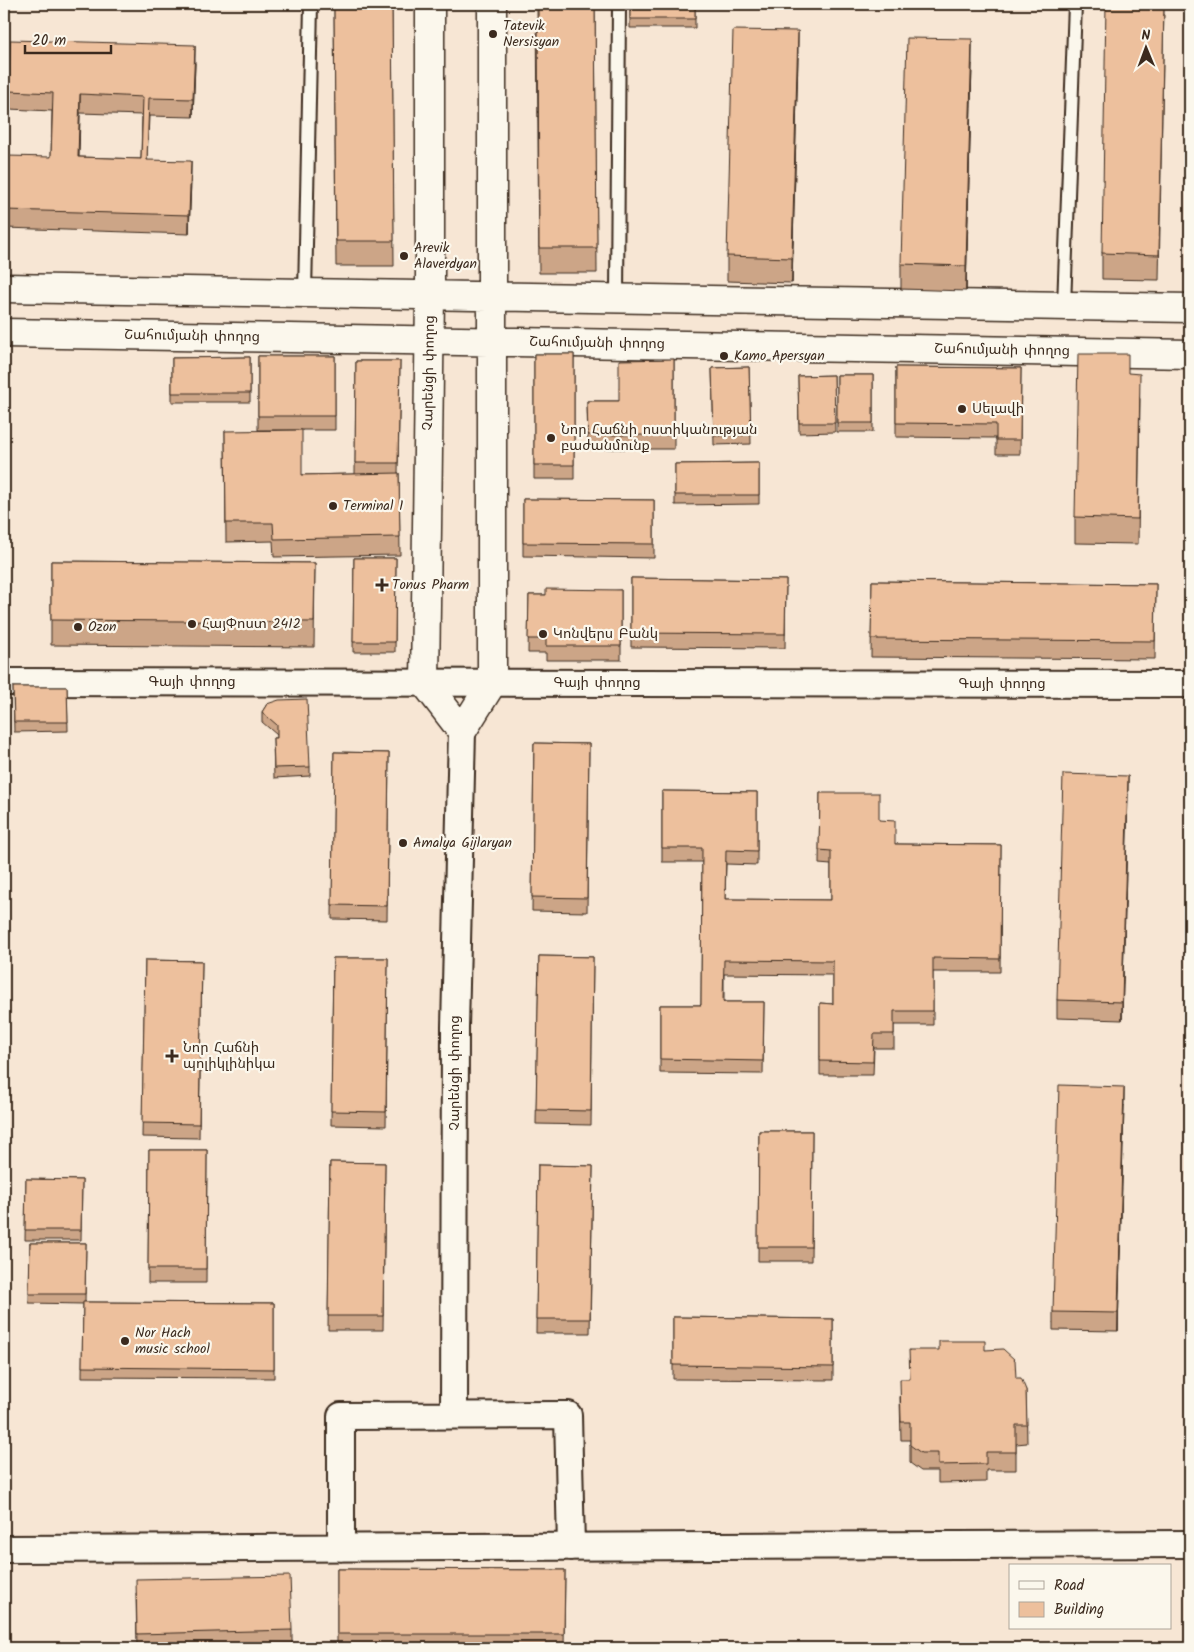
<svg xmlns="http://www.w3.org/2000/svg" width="1194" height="1652" font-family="Kalam,'Noto Sans Armenian',sans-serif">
<rect width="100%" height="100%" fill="#f7e6d4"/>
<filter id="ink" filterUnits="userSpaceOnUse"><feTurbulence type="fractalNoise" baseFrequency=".02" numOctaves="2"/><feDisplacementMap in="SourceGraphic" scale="10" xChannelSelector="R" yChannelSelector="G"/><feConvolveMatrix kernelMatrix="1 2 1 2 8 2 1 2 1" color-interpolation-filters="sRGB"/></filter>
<g filter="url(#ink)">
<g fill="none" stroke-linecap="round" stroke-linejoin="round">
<g stroke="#3b2a1e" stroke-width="16">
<path id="service" d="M 305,293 L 311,4
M 617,298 L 619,4
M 1064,306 L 1075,4"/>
</g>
<g stroke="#3b2a1e" stroke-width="30">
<path id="minor" d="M 4,682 L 1190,684
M 454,1415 L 455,1027 L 462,731
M 341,1548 L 341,1416 L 568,1415 L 571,1547
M 4,1549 L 1190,1544"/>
</g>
<g stroke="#3b2a1e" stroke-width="31">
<path id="tertiary" d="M 430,4 L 430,295 L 425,683 L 462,731 L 492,683 L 492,4
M 4,288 L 1190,308
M 4,333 L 1190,354"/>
</g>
<use href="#service" stroke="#fbf7ec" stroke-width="12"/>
<use href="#minor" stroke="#fbf7ec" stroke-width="26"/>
<use href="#tertiary" stroke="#fbf7ec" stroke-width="28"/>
</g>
<path fill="#cca587" stroke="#3b2a1e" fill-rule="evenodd" d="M 334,4 L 392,4 L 394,266 L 336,266 Z
M 537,4 L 595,4 L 597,273 L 539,273 Z
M 630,4 L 695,4 L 695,28 L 630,28 Z
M 1164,4 L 1159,280 L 1102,279 L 1102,253 Z
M 798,56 L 792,283 L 727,281 L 727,256 Z
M 195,63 L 193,117 L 149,116 L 147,160 L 191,179 L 189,234 L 5,228 L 5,210 L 51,157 L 52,111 L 9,109 L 9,91 ZM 80,113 L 142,115 L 141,159 L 79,157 Z
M 972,64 L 966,291 L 901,289 L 901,264 Z
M 534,354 L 574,354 L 574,479 L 534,479 Z
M 258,356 L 335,356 L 335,430 L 258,430 Z
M 250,357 L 250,402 L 172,402 L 172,358 Z
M 674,359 L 674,449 L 588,449 L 587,401 L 619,401 Z
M 356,361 L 400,361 L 398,473 L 399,473 L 400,555 L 274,557 L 273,541 L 226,542 L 225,431 L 302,475 L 355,474 Z
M 749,367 L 751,444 L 714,445 L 712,368 Z
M 896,367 L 1021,368 L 1020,454 L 996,454 L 996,438 L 896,437 Z
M 1128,374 L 1140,399 L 1138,544 L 1075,543 L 1075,517 Z
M 834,375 L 835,432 L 799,433 L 798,376 Z
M 837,375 L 873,375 L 873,432 L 837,432 Z
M 759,463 L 759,504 L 675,505 L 675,464 Z
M 523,499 L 654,500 L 654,558 L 523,556 Z
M 354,558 L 396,558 L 395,652 L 353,652 Z
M 51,561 L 315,563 L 314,647 L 51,645 Z
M 631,578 L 786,580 L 785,648 L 631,647 Z
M 872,581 L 1156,584 L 1155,659 L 871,657 Z
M 621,590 L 621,660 L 546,660 L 546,653 L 528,653 L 529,595 L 546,595 Z
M 13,687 L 67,687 L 68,731 L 14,732 Z
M 267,704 L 310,767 L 310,776 L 274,778 L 273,738 L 277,738 L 277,735 L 262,722 L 262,712 Z
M 534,743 L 589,744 L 587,912 L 532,911 Z
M 334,752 L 389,753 L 387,920 L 332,919 Z
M 662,791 L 757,792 L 757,865 L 726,864 L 725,899 L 831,900 L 831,865 L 819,864 L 820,793 L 879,820 L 895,844 L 1001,845 L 1000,972 L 933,972 L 933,1025 L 894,1025 L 894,1048 L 874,1048 L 873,1075 L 820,1075 L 820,1003 L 833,1004 L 833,975 L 724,974 L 724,1002 L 764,1002 L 763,1074 L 660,1073 L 660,1005 L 701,1005 L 702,862 L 662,862 Z
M 1128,794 L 1122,1020 L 1057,1018 L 1057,1000 Z
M 539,956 L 593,957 L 591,1125 L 536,1124 Z
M 333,958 L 388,958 L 386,1126 L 331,1125 Z
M 145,960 L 202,961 L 199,1138 L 142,1137 Z
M 1124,1105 L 1118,1331 L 1053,1330 L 1053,1312 Z
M 759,1131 L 812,1131 L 811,1261 L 758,1261 Z
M 149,1150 L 207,1150 L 206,1283 L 148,1283 Z
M 330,1162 L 385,1163 L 383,1330 L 328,1330 Z
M 538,1165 L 593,1166 L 590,1333 L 536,1333 Z
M 26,1179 L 82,1180 L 81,1240 L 25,1240 Z
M 30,1243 L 86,1243 L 85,1302 L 274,1303 L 274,1378 L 82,1377 L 83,1304 L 29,1303 Z
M 673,1317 L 833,1319 L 833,1380 L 673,1379 Z
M 985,1350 L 1016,1378 L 1026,1390 L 1027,1443 L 1016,1444 L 1016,1470 L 986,1470 L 986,1482 L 938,1483 L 938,1471 L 921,1471 L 910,1463 L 910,1440 L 901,1440 L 900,1397 L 910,1379 Z
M 337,1569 L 565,1570 L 564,1648 L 337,1648 Z
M 136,1593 L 292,1630 L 292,1644 L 137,1648 Z"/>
<path fill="#a6866e" stroke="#3b2a1e" d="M 798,31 L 798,56 L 792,283 L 792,258 Z
M 972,39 L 972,64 L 966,291 L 966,266 Z
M 195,45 L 195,63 L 193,117 L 193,99 Z
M 80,94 L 80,113 L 78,175 L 78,157 Z
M 191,161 L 191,179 L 189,234 L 189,215 Z
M 1128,776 L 1128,794 L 1122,1020 L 1122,1002 Z
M 1124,1087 L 1124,1105 L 1118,1331 L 1118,1313 Z"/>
<path fill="#edc09d" stroke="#3b2a1e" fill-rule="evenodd" d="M 334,4 L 392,4 L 394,241 L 336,241 Z
M 538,4 L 595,4 L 597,248 L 539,248 Z
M 630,4 L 695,4 L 695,19 L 630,19 Z
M 1106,4 L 1164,4 L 1159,255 L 1102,253 Z
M 733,30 L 798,31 L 792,258 L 727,256 Z
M 907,38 L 972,39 L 966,266 L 901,264 Z
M 10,40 L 195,45 L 193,99 L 149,98 L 147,160 L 191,161 L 189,215 L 5,210 L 7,156 L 51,157 L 53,93 L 9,91 ZM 80,94 L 143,97 L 141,159 L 78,157 Z
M 534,354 L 574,354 L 574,465 L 534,465 Z
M 1078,354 L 1128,354 L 1128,373 L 1140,374 L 1138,519 L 1075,517 Z
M 258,356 L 335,356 L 335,416 L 258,416 Z
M 250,357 L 250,393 L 172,393 L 172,358 Z
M 674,359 L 674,435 L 588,435 L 587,401 L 619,401 L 619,360 Z
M 356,361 L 400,361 L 398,463 L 355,463 Z
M 749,367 L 751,435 L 714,436 L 712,368 Z
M 896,367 L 1021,368 L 1020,440 L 996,440 L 996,424 L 896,423 Z
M 834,375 L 835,423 L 799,423 L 798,376 Z
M 837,375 L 873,375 L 873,423 L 837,423 Z
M 302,430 L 302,475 L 399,473 L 400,537 L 274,539 L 273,523 L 226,523 L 225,431 Z
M 759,463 L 759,495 L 675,495 L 675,464 Z
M 523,499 L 654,500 L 654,544 L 523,543 Z
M 354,558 L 396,558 L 395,642 L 353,642 Z
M 51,561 L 315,563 L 314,622 L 51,620 Z
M 631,578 L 786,580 L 785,634 L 631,633 Z
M 872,581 L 1156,584 L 1155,641 L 871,639 Z
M 546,589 L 621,590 L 621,646 L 546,646 L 546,639 L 528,639 L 529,595 L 546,595 Z
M 13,687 L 67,687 L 68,722 L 14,722 Z
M 307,699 L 310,767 L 274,768 L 273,738 L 277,738 L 277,725 L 262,712 L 267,704 L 279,700 Z
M 534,743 L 589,744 L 587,898 L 532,897 Z
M 334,752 L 389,753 L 387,906 L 332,905 Z
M 1063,774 L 1128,776 L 1122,1002 L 1057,1000 Z
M 662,791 L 757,792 L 757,851 L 726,850 L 725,899 L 831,900 L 831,851 L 819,850 L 820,793 L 879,793 L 879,820 L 895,821 L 895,844 L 1001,845 L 1000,959 L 933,958 L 933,1011 L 894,1011 L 894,1034 L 874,1034 L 873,1062 L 820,1061 L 820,1003 L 833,1004 L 833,961 L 724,960 L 723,1002 L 764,1002 L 763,1061 L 660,1059 L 660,1005 L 701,1005 L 702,848 L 662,848 Z
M 539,956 L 593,957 L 591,1111 L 536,1110 Z
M 333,958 L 388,958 L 386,1112 L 331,1111 Z
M 145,960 L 202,961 L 199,1124 L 142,1123 Z
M 1059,1085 L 1124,1087 L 1118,1313 L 1053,1312 Z
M 759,1131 L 812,1131 L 811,1247 L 758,1247 Z
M 149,1150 L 207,1150 L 206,1269 L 148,1269 Z
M 330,1162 L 385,1163 L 383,1316 L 328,1316 Z
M 538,1165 L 593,1166 L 590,1319 L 536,1319 Z
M 26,1179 L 82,1180 L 81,1230 L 25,1230 Z
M 30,1243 L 86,1243 L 85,1294 L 29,1294 Z
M 83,1302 L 274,1303 L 274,1369 L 82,1367 Z
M 673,1317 L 833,1319 L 833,1367 L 673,1365 Z
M 939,1341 L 985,1341 L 985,1350 L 1003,1349 L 1015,1360 L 1016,1378 L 1021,1378 L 1026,1390 L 1027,1425 L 1016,1425 L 1016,1452 L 986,1452 L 986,1464 L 938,1465 L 938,1453 L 921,1453 L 910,1445 L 910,1422 L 901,1422 L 900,1379 L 910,1379 L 909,1350 L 939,1350 Z
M 337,1569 L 565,1570 L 564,1634 L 337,1634 Z
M 290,1576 L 292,1630 L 137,1634 L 136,1579 Z"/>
</g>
<g fill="#3b2a1e" stroke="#fbf7ec" stroke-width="2">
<circle cx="493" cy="34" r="5"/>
<circle cx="404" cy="256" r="5"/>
<circle cx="724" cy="356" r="5"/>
<circle cx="962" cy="409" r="5"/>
<circle cx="551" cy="438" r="5"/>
<circle cx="333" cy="506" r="5"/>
<path d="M379.5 577.5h5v5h5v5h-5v5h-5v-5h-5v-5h5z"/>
<circle cx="192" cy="624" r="5"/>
<circle cx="78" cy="627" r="5"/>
<circle cx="543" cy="634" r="5"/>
<circle cx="403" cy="843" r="5"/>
<path d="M169.5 1048.5h5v5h5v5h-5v5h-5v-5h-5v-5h5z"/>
<circle cx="125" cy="1341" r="5"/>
</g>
<g text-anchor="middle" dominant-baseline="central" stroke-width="4.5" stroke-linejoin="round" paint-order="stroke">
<g font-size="14" fill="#3b2a1e" stroke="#fbf7ec" text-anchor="start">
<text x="503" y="26">Tatevik<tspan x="503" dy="16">Nersisyan</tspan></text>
<text x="414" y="248">Arevik<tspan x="414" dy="16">Alaverdyan</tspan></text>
<text x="734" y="356">Kamo Apersyan</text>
<text x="972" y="409">Սելավի</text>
<text x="561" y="430">Նոր Հաճնի ոստիկանության<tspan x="561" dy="16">բաժանմունք</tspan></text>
<text x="343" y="506">Terminal 1</text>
<text x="392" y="585">Tonus Pharm</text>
<text x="202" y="624">ՀայՓոստ 2412</text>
<text x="88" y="627">Ozon</text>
<text x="553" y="634">Կոնվերս Բանկ</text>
<text x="413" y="843">Amalya Gijlaryan</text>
<text x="183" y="1048">Նոր Հաճնի<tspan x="183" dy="16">պոլիկլինիկա</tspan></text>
<text x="135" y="1333">Nor Hach<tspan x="135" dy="16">music school</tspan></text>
</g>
<g font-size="14" fill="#3b2a1e" stroke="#fbf7ec">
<text transform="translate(192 336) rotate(1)">Շահումյանի փողոց</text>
<text transform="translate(597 343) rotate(1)">Շահումյանի փողոց</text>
<text transform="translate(1002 350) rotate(1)">Շահումյանի փողոց</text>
<text transform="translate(429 373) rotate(-89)">Չարենցի փողոց</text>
<text x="192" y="682">Գայի փողոց</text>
<text x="597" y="683">Գայի փողոց</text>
<text x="1002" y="684">Գայի փողոց</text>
<text transform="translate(455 1073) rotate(-90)">Չարենցի փողոց</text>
</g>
</g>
<rect width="1194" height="1652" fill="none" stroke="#fbf7ec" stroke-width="20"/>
<rect x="10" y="10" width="1174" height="1632" fill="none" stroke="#3b2a1e" stroke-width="2" filter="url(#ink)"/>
<rect x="1009" y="1564" width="162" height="65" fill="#fbf7ec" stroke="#aea59a"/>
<rect x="1019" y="1581" width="25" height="8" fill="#fbf7ec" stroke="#aea59a"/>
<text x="1054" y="1590" font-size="15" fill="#3b2a1e">Road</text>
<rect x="1019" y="1602" width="25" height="15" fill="#edc09d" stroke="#aea59a"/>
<text x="1054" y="1614" font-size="15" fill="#3b2a1e">Building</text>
<g transform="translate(1146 48) rotate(359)" stroke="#fbf7ec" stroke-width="4" paint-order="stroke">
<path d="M0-4L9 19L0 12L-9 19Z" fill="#3b2a1e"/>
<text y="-8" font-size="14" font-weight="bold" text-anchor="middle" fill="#3b2a1e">N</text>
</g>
<path d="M25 45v8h86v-8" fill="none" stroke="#3b2a1e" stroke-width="2.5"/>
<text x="32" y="45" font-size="15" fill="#3b2a1e" stroke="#fbf7ec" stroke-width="4" paint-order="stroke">20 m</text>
</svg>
